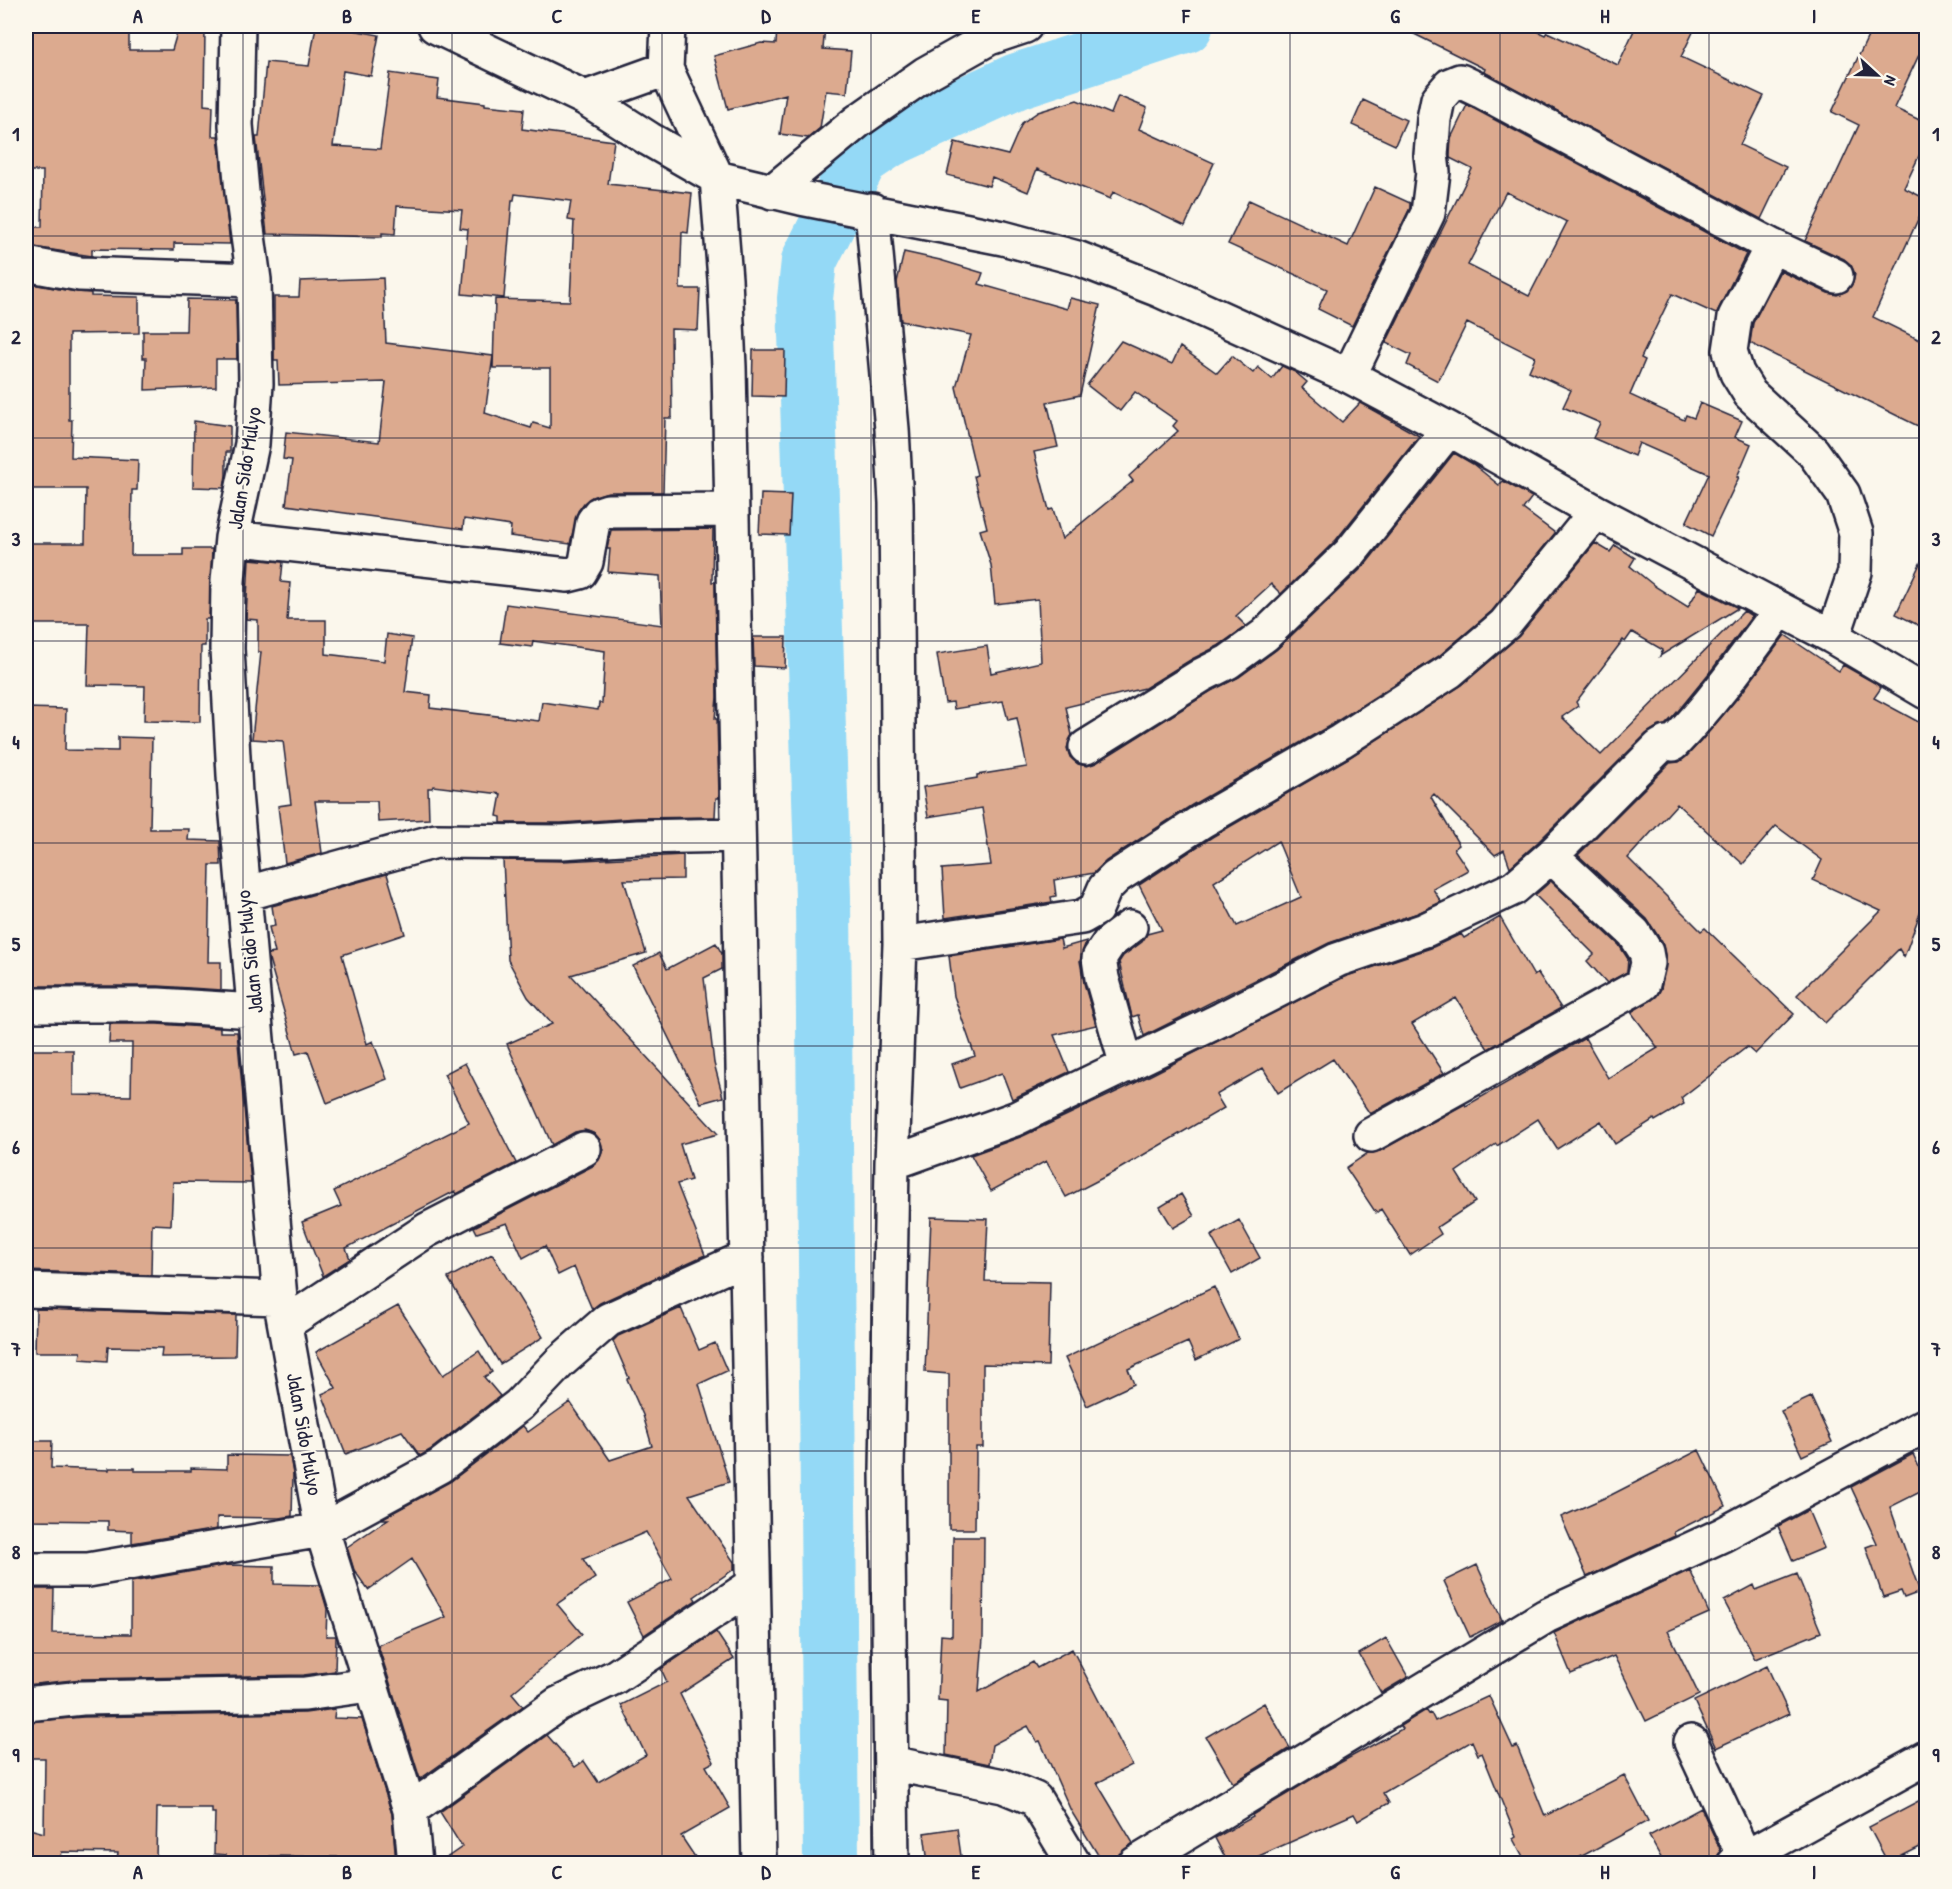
<svg xmlns="http://www.w3.org/2000/svg" width="1952" height="1889" font-family="'Patrick Hand',sans-serif">
<rect width="100%" height="100%" fill="#fbf7ec"/>
<filter id="ink" filterUnits="userSpaceOnUse"><feTurbulence type="fractalNoise" baseFrequency=".0167" numOctaves="2"/><feDisplacementMap in="SourceGraphic" scale="12" xChannelSelector="R" yChannelSelector="G"/><feConvolveMatrix kernelMatrix="1 2 1 2 8 2 1 2 1" color-interpolation-filters="sRGB"/></filter>
<g filter="url(#ink)">
<g fill="none" stroke-linecap="round" stroke-linejoin="round">
<path stroke="#94d9f6" stroke-width="56" d="M 831,1864 L 823,897 L 805,299 L 809,261 L 860,159 L 888,140 L 1017,81 L 1185,26"/>
</g>
<path fill="#dcaa8f" stroke="#22223b" stroke-width="1.5" fill-rule="evenodd" d="M 179,26 L 191,26 L 205,30 L 204,105 L 213,106 L 212,136 L 218,136 L 230,244 L 174,243 L 174,250 L 92,249 L 92,256 L 26,246 L 26,227 L 42,227 L 43,171 L 26,171 L 26,28 L 129,31 L 129,50 L 172,50 Z
M 316,26 L 331,26 L 379,35 L 371,76 L 343,71 L 333,146 L 380,149 L 390,73 L 439,80 L 437,97 L 485,103 L 485,105 L 524,109 L 522,129 L 614,141 L 608,184 L 692,193 L 688,233 L 682,232 L 680,289 L 700,289 L 698,330 L 671,329 L 672,418 L 665,418 L 663,492 L 608,492 L 592,497 L 584,503 L 578,511 L 570,544 L 510,536 L 511,526 L 464,519 L 463,529 L 286,505 L 292,460 L 283,459 L 286,432 L 379,442 L 386,382 L 279,385 L 278,360 L 274,360 L 274,297 L 299,297 L 300,281 L 383,278 L 386,343 L 493,356 L 485,413 L 531,428 L 533,423 L 550,428 L 550,368 L 493,368 L 495,299 L 570,301 L 574,221 L 568,220 L 571,201 L 515,194 L 514,200 L 512,200 L 504,298 L 462,294 L 468,229 L 460,228 L 462,210 L 397,206 L 395,234 L 382,233 L 382,237 L 267,234 L 256,137 L 259,137 L 266,62 L 309,66 Z
M 777,26 L 825,26 L 823,49 L 851,51 L 847,93 L 826,91 L 820,128 L 808,138 L 780,134 L 786,94 L 728,109 L 714,56 L 761,43 L 776,44 Z
M 1398,26 L 1527,26 L 1545,35 L 1547,32 L 1618,65 L 1636,26 L 1696,26 L 1681,57 L 1764,96 L 1740,145 L 1786,167 L 1761,219 L 1484,72 L 1485,69 Z
M 1873,26 L 1926,26 L 1926,40 L 1894,108 L 1926,123 L 1926,141 L 1904,188 L 1926,199 L 1926,202 L 1873,317 L 1926,343 L 1926,430 L 1750,343 L 1753,323 L 1780,271 L 1828,293 L 1837,295 L 1847,291 L 1853,283 L 1855,274 L 1851,265 L 1844,259 L 1805,241 L 1859,125 L 1832,112 Z
M 1118,96 L 1147,108 L 1139,129 L 1214,163 L 1185,226 L 1113,192 L 1110,199 L 1037,169 L 1028,192 L 992,177 L 989,186 L 947,175 L 955,142 L 1008,155 L 1022,123 L 1038,112 L 1077,100 L 1111,114 Z
M 1363,100 L 1406,120 L 1395,145 L 1352,125 Z
M 1467,105 L 1746,254 L 1716,314 L 1672,294 L 1641,358 L 1645,360 L 1630,395 L 1684,420 L 1686,415 L 1694,418 L 1700,403 L 1742,421 L 1735,437 L 1751,444 L 1737,477 L 1739,477 L 1711,536 L 1686,523 L 1709,474 L 1639,443 L 1634,456 L 1593,438 L 1600,423 L 1563,407 L 1571,390 L 1529,371 L 1535,357 L 1467,323 L 1438,381 L 1407,365 L 1411,355 L 1386,343 L 1472,169 L 1450,158 L 1450,155 L 1451,138 ZM 1506,192 L 1567,222 L 1529,296 L 1468,265 Z
M 1375,187 L 1410,203 L 1410,208 L 1352,326 L 1318,309 L 1327,289 L 1228,244 L 1249,200 L 1348,246 Z
M 904,252 L 940,260 L 983,273 L 979,284 L 1067,309 L 1070,298 L 1100,305 L 1080,395 L 1047,402 L 1058,447 L 1034,452 L 1049,510 L 1053,509 L 1062,539 L 1133,481 L 1129,476 L 1178,431 L 1173,426 L 1177,421 L 1135,392 L 1120,411 L 1087,385 L 1121,341 L 1172,364 L 1180,347 L 1217,373 L 1232,356 L 1253,373 L 1258,367 L 1272,379 L 1282,366 L 1295,372 L 1307,382 L 1302,388 L 1342,422 L 1360,403 L 1419,436 L 1336,540 L 1281,594 L 1271,584 L 1236,616 L 1246,626 L 1218,646 L 1192,659 L 1145,688 L 1066,707 L 1072,735 L 1067,748 L 1070,757 L 1078,764 L 1087,766 L 1096,763 L 1211,691 L 1239,677 L 1276,650 L 1365,565 L 1454,453 L 1473,464 L 1499,485 L 1503,481 L 1532,497 L 1523,509 L 1555,533 L 1492,611 L 1439,656 L 1331,725 L 1192,805 L 1106,861 L 1094,873 L 1054,880 L 1056,896 L 1051,897 L 1052,902 L 945,918 L 942,869 L 991,865 L 982,808 L 928,817 L 923,787 L 977,778 L 977,775 L 1027,767 L 1017,718 L 1008,720 L 1003,701 L 954,709 L 953,702 L 945,703 L 937,654 L 987,646 L 991,673 L 1041,662 L 1038,599 L 995,604 L 991,565 L 980,530 L 987,528 L 974,476 L 977,475 L 956,387 L 971,335 L 901,321 L 897,282 Z
M 26,283 L 77,292 L 91,293 L 91,296 L 139,297 L 139,333 L 69,334 L 69,420 L 72,420 L 71,457 L 138,460 L 137,490 L 132,490 L 131,555 L 183,555 L 183,549 L 212,549 L 209,619 L 205,619 L 205,646 L 201,646 L 200,722 L 144,721 L 145,686 L 87,685 L 89,624 L 26,624 L 26,543 L 85,543 L 86,489 L 26,489 Z
M 187,299 L 236,300 L 237,359 L 216,359 L 216,387 L 145,390 L 146,358 L 143,358 L 143,331 L 186,331 Z
M 753,350 L 785,350 L 784,397 L 752,396 Z
M 194,421 L 230,426 L 230,452 L 226,452 L 226,475 L 224,488 L 193,487 Z
M 761,494 L 791,495 L 789,535 L 759,534 Z
M 713,529 L 712,582 L 715,582 L 717,697 L 715,719 L 717,719 L 719,795 L 719,798 L 716,798 L 715,817 L 637,818 L 561,823 L 501,823 L 501,817 L 497,816 L 501,794 L 433,786 L 432,788 L 428,788 L 429,819 L 378,822 L 377,801 L 315,801 L 322,853 L 285,863 L 278,806 L 291,804 L 283,741 L 252,739 L 261,652 L 258,652 L 258,620 L 246,619 L 249,559 L 283,562 L 281,582 L 290,583 L 287,620 L 326,620 L 326,654 L 384,661 L 387,634 L 412,638 L 405,692 L 431,695 L 430,708 L 539,721 L 542,702 L 598,710 L 599,703 L 602,703 L 605,651 L 533,641 L 532,647 L 500,643 L 506,604 L 662,625 L 660,576 L 608,572 L 610,549 L 607,549 L 611,530 Z
M 1595,543 L 1610,552 L 1615,545 L 1635,558 L 1630,566 L 1656,587 L 1688,607 L 1699,588 L 1738,608 L 1660,656 L 1663,650 L 1632,632 L 1625,642 L 1623,640 L 1576,702 L 1578,706 L 1562,717 L 1601,755 L 1744,611 L 1752,616 L 1714,667 L 1674,716 L 1665,725 L 1657,727 L 1646,734 L 1538,842 L 1510,867 L 1504,850 L 1495,855 L 1434,794 L 1431,797 L 1459,845 L 1454,849 L 1468,870 L 1433,889 L 1441,902 L 1418,913 L 1329,943 L 1144,1036 L 1138,1015 L 1132,1017 L 1119,962 L 1123,956 L 1142,942 L 1147,934 L 1162,930 L 1139,885 L 1212,837 L 1350,757 L 1462,685 L 1519,636 ZM 1278,841 L 1301,897 L 1237,926 L 1214,882 Z
M 1926,551 L 1926,629 L 1896,614 Z
M 1785,635 L 1839,671 L 1843,665 L 1875,683 L 1881,688 L 1874,698 L 1926,726 L 1926,897 L 1904,957 L 1899,949 L 1825,1023 L 1797,995 L 1881,911 L 1813,880 L 1822,860 L 1776,826 L 1743,864 L 1677,804 L 1628,858 L 1701,931 L 1705,928 L 1794,1014 L 1755,1054 L 1747,1047 L 1681,1098 L 1684,1104 L 1655,1121 L 1654,1119 L 1615,1144 L 1601,1121 L 1557,1149 L 1538,1119 L 1497,1146 L 1496,1144 L 1456,1172 L 1475,1202 L 1437,1227 L 1441,1234 L 1410,1255 L 1381,1209 L 1376,1213 L 1346,1168 L 1368,1153 L 1380,1151 L 1465,1104 L 1466,1106 L 1585,1038 L 1608,1078 L 1658,1048 L 1631,1012 L 1652,1000 L 1661,989 L 1666,960 L 1662,942 L 1647,919 L 1578,855 L 1670,763 L 1679,762 L 1686,757 L 1701,741 L 1744,690 Z
M 753,637 L 786,637 L 785,668 L 754,666 Z
M 26,708 L 66,709 L 65,750 L 118,751 L 118,737 L 152,738 L 150,829 L 189,829 L 188,840 L 220,841 L 221,865 L 210,865 L 208,962 L 221,962 L 221,990 L 158,986 L 31,986 L 32,954 L 27,954 L 29,888 L 26,888 Z
M 683,855 L 683,879 L 624,880 L 646,953 L 571,975 L 718,1134 L 680,1144 L 691,1180 L 677,1184 L 705,1255 L 600,1303 L 592,1309 L 574,1267 L 558,1275 L 545,1246 L 523,1258 L 507,1223 L 477,1233 L 474,1227 L 593,1166 L 599,1160 L 603,1150 L 600,1140 L 595,1134 L 585,1130 L 575,1132 L 552,1145 L 507,1044 L 552,1024 L 528,997 L 508,960 L 503,860 L 563,861 Z
M 387,874 L 405,934 L 342,955 L 367,1044 L 373,1041 L 387,1079 L 327,1103 L 308,1051 L 296,1054 L 269,959 L 268,954 L 275,953 L 269,927 L 275,926 L 272,906 Z
M 1551,881 L 1619,945 L 1628,959 L 1627,972 L 1607,983 L 1587,961 L 1594,954 L 1535,895 Z
M 1500,917 L 1534,976 L 1538,973 L 1561,1008 L 1488,1049 L 1456,998 L 1412,1024 L 1444,1073 L 1370,1114 L 1333,1059 L 1278,1093 L 1263,1068 L 1216,1095 L 1224,1108 L 1114,1172 L 1066,1197 L 1046,1161 L 991,1191 L 971,1155 L 1023,1136 L 1133,1084 L 1344,977 L 1431,948 L 1461,934 L 1464,938 Z
M 1060,939 L 1062,948 L 1086,941 L 1080,961 L 1084,983 L 1096,1025 L 1054,1035 L 1069,1072 L 1012,1099 L 1002,1073 L 960,1088 L 952,1064 L 975,1056 L 954,996 L 949,956 Z
M 716,943 L 722,954 L 722,969 L 704,978 L 714,1063 L 723,1097 L 701,1103 L 633,966 L 659,953 L 667,969 Z
M 110,1024 L 157,1024 L 220,1028 L 220,1032 L 237,1032 L 251,1183 L 173,1182 L 171,1225 L 152,1224 L 151,1275 L 26,1271 L 26,1065 L 28,1065 L 28,1050 L 73,1050 L 73,1095 L 131,1096 L 132,1043 L 109,1043 Z
M 465,1063 L 516,1163 L 457,1194 L 455,1191 L 346,1248 L 350,1259 L 323,1276 L 302,1222 L 341,1206 L 334,1191 L 469,1123 L 444,1074 Z
M 1181,1194 L 1194,1216 L 1173,1228 L 1160,1207 Z
M 931,1217 L 988,1219 L 985,1281 L 1050,1282 L 1048,1366 L 983,1364 L 983,1447 L 976,1447 L 975,1529 L 949,1529 L 949,1374 L 925,1372 Z
M 1239,1220 L 1260,1258 L 1232,1274 L 1211,1236 Z
M 492,1254 L 543,1337 L 500,1364 L 448,1278 Z
M 1214,1287 L 1239,1339 L 1196,1360 L 1188,1342 L 1128,1369 L 1134,1384 L 1087,1406 L 1065,1358 Z
M 398,1306 L 443,1375 L 479,1351 L 492,1372 L 484,1377 L 500,1396 L 430,1450 L 420,1456 L 402,1431 L 346,1454 L 322,1394 L 336,1388 L 316,1352 Z
M 681,1308 L 699,1350 L 715,1343 L 727,1371 L 699,1384 L 729,1482 L 689,1495 L 734,1562 L 734,1569 L 694,1597 L 696,1600 L 644,1635 L 627,1602 L 672,1579 L 646,1532 L 583,1559 L 595,1578 L 557,1604 L 582,1634 L 512,1693 L 523,1706 L 420,1779 L 378,1645 L 446,1617 L 412,1559 L 368,1590 L 354,1570 L 347,1547 L 388,1519 L 381,1519 L 451,1481 L 523,1426 L 528,1432 L 570,1402 L 610,1460 L 652,1446 L 643,1415 L 627,1379 L 629,1378 L 613,1341 L 618,1336 Z
M 36,1309 L 236,1315 L 235,1356 L 161,1357 L 162,1348 L 108,1347 L 107,1361 L 80,1359 L 81,1352 L 35,1352 Z
M 1811,1397 L 1832,1442 L 1802,1456 L 1781,1411 Z
M 26,1441 L 52,1441 L 51,1468 L 109,1470 L 109,1468 L 135,1468 L 135,1471 L 191,1471 L 191,1468 L 227,1469 L 227,1455 L 290,1456 L 293,1474 L 292,1516 L 280,1518 L 217,1517 L 217,1529 L 132,1543 L 132,1531 L 108,1530 L 108,1521 L 26,1520 Z
M 1699,1450 L 1726,1506 L 1674,1532 L 1675,1536 L 1587,1577 L 1561,1517 L 1611,1495 Z
M 1913,1454 L 1926,1482 L 1926,1489 L 1890,1507 L 1920,1592 L 1904,1598 L 1901,1591 L 1883,1597 L 1866,1547 L 1877,1543 L 1851,1487 Z
M 1808,1510 L 1824,1548 L 1793,1561 L 1778,1526 Z
M 953,1537 L 984,1537 L 983,1638 L 979,1692 L 1033,1662 L 1037,1668 L 1072,1649 L 1132,1765 L 1097,1783 L 1133,1843 L 1119,1854 L 1116,1863 L 1103,1863 L 1071,1811 L 1040,1741 L 1037,1742 L 1028,1726 L 992,1745 L 989,1764 L 946,1755 L 947,1701 L 938,1700 L 941,1635 L 952,1636 Z
M 227,1565 L 274,1566 L 274,1584 L 320,1585 L 327,1609 L 326,1636 L 336,1636 L 336,1638 L 335,1671 L 304,1675 L 82,1679 L 26,1685 L 26,1589 L 54,1589 L 53,1633 L 131,1634 L 131,1582 Z
M 1477,1565 L 1502,1620 L 1470,1637 L 1444,1581 Z
M 1690,1570 L 1709,1613 L 1668,1631 L 1699,1695 L 1646,1721 L 1614,1656 L 1571,1674 L 1554,1633 Z
M 1797,1574 L 1821,1632 L 1755,1659 L 1724,1601 L 1754,1585 L 1756,1590 Z
M 716,1632 L 734,1659 L 680,1694 L 714,1762 L 706,1766 L 730,1808 L 681,1836 L 699,1863 L 439,1863 L 462,1847 L 440,1812 L 547,1735 L 575,1767 L 584,1761 L 598,1782 L 646,1755 L 621,1705 L 667,1682 L 661,1669 Z
M 1386,1638 L 1408,1677 L 1381,1693 L 1359,1654 Z
M 1767,1666 L 1789,1714 L 1716,1748 L 1694,1701 Z
M 1489,1696 L 1513,1748 L 1517,1746 L 1545,1816 L 1624,1775 L 1648,1821 L 1569,1863 L 1526,1863 L 1513,1839 L 1516,1837 L 1482,1753 L 1478,1755 L 1472,1741 L 1383,1793 L 1389,1803 L 1358,1821 L 1354,1814 L 1243,1863 L 1228,1863 L 1215,1838 L 1253,1817 L 1252,1815 L 1325,1771 L 1402,1729 L 1400,1726 L 1426,1710 L 1429,1714 L 1431,1713 L 1435,1721 Z
M 1264,1703 L 1290,1748 L 1233,1783 L 1206,1737 Z
M 335,1709 L 334,1718 L 362,1719 L 392,1814 L 396,1863 L 342,1863 L 342,1857 L 270,1856 L 270,1863 L 225,1863 L 226,1855 L 214,1854 L 215,1813 L 212,1813 L 212,1808 L 157,1808 L 156,1861 L 117,1860 L 118,1853 L 62,1852 L 59,1863 L 47,1863 L 26,1857 L 26,1828 L 44,1833 L 45,1758 L 26,1758 L 26,1722 L 83,1717 L 305,1713 Z
M 1926,1797 L 1926,1844 L 1888,1863 L 1869,1827 Z
M 1701,1808 L 1721,1851 L 1718,1855 L 1715,1863 L 1664,1863 L 1649,1836 Z
M 957,1828 L 962,1863 L 928,1863 L 924,1833 Z"/>
<g fill="none" stroke-linecap="round" stroke-linejoin="round">
<g stroke="#22223b" stroke-width="38">
<path id="minor" d="M 238,26 L 236,125 L 242,192 L 254,280 L 256,384 L 252,444 L 232,538 L 228,581 L 227,649 L 235,793 L 280,1298 L 322,1530 L 410,1810 L 415,1864
M 435,26 L 585,98 L 649,139 L 717,178 L 801,198 L 1003,238 L 1077,258 L 1159,290 L 1349,376 L 1449,429 L 1596,512 L 1833,637 L 1926,692
M 668,26 L 666,69 L 717,178 L 725,279 L 729,367 L 759,1864
M 585,98 L 666,69
M 772,192 L 858,121 L 925,74 L 989,38 L 1025,26
M 872,210 L 892,429 L 896,503 L 900,944 L 892,1163 L 887,1471 L 892,1864
M 1772,246 L 1735,317 L 1730,351 L 1737,373 L 1750,394 L 1813,452 L 1843,494 L 1856,533 L 1855,572 L 1833,637
M 26,264 L 80,274 L 254,280
M 1349,376 L 1428,213 L 1433,172 L 1431,155 L 1434,119 L 1438,99 L 1450,85 L 1460,81 L 1481,91 L 1772,246 L 1836,276
M 232,538 L 568,575 L 580,572 L 586,562 L 593,522 L 599,514 L 608,511 L 731,510
M 1086,747 L 1202,675 L 1228,662 L 1265,635 L 1350,553 L 1449,429
M 244,894 L 436,841 L 562,842 L 637,837 L 738,835
M 900,944 L 1082,917 L 1096,909 L 1105,888 L 1116,877 L 1202,821 L 1341,741 L 1450,671 L 1505,624 L 1596,512
M 26,1005 L 158,1005 L 255,1011
M 1127,1066 L 1102,978 L 1099,958 L 1109,943 L 1130,927
M 1371,1135 L 1643,984 L 1648,963 L 1646,952 L 1634,933 L 1551,856
M 892,1163 L 1015,1119 L 1222,1019 L 1337,960 L 1425,930 L 1514,888 L 1551,856 L 1659,747 L 1666,743 L 1673,744 C 1713,703 1746,656 1780,610
M 26,1290 L 280,1298
M 285,1324 L 427,1230 L 584,1149
M 26,1570 L 88,1570 L 322,1530 L 440,1466 L 519,1405 L 560,1362 L 608,1320 L 747,1257
M 26,1704 L 82,1698 L 305,1694 L 369,1685
M 1691,1742 L 1745,1858
M 891,1763 L 1003,1786 L 1035,1799 L 1074,1864
M 410,1810 L 558,1704 L 615,1677 L 753,1585
M 1135,1864 L 1546,1616 L 1722,1535 L 1926,1425
M 1734,1864 L 1926,1758"/>
</g>
<use href="#minor" stroke="#fbf7ec" stroke-width="33"/>
</g>
</g>
<path fill="none" stroke="#22223b" stroke-width="1.5" stroke-opacity="0.55" d="M 243,26 L 243,1864M 452,26 L 452,1864M 662,26 L 662,1864M 871,26 L 871,1864M 1081,26 L 1081,1864M 1290,26 L 1290,1864M 1500,26 L 1500,1864M 1709,26 L 1709,1864M 26,236 L 1926,236M 26,438 L 1926,438M 26,641 L 1926,641M 26,843 L 1926,843M 26,1046 L 1926,1046M 26,1248 L 1926,1248M 26,1451 L 1926,1451M 26,1653 L 1926,1653"/>
<g text-anchor="middle" dominant-baseline="central" stroke-width="4.5" stroke-linejoin="round" paint-order="stroke">
<g font-size="21" fill="#22223b" stroke="#fbf7ec">
<text transform="translate(244 468) rotate(-81)">Jalan Sido Mulyo</text>
<text transform="translate(249 952) rotate(-96)">Jalan Sido Mulyo</text>
<text transform="translate(305 1434) rotate(80)">Jalan Sido Mulyo</text>
</g>
</g>
<rect width="1952" height="1889" fill="none" stroke="#fbf7ec" stroke-width="66"/>
<g transform="translate(1877 75) rotate(112)" stroke="#fbf7ec" stroke-width="4.5" paint-order="stroke">
<path d="M0-4.5L10 22L0 15L-10 22Z" fill="#22223b"/>
<text y="-9" font-size="16" font-weight="bold" text-anchor="middle" fill="#22223b">N</text>
</g>
<rect x="33" y="33" width="1886" height="1823" fill="none" stroke="#22223b" stroke-width="2"/>
<g font-size="20" text-anchor="middle" font-weight="bold" fill="#22223b">
<text x="138" y="23">A</text>
<text x="347" y="23">B</text>
<text x="557" y="23">C</text>
<text x="766" y="23">D</text>
<text x="976" y="23">E</text>
<text x="1186" y="23">F</text>
<text x="1395" y="23">G</text>
<text x="1605" y="23">H</text>
<text x="1814" y="23">I</text>
<text x="16" y="141">1</text>
<text x="1936" y="141">1</text>
<text x="16" y="344">2</text>
<text x="1936" y="344">2</text>
<text x="16" y="546">3</text>
<text x="1936" y="546">3</text>
<text x="16" y="749">4</text>
<text x="1936" y="749">4</text>
<text x="16" y="951">5</text>
<text x="1936" y="951">5</text>
<text x="16" y="1154">6</text>
<text x="1936" y="1154">6</text>
<text x="16" y="1356">7</text>
<text x="1936" y="1356">7</text>
<text x="16" y="1559">8</text>
<text x="1936" y="1559">8</text>
<text x="16" y="1762">9</text>
<text x="1936" y="1762">9</text>
<text x="138" y="1879">A</text>
<text x="347" y="1879">B</text>
<text x="557" y="1879">C</text>
<text x="766" y="1879">D</text>
<text x="976" y="1879">E</text>
<text x="1186" y="1879">F</text>
<text x="1395" y="1879">G</text>
<text x="1605" y="1879">H</text>
<text x="1814" y="1879">I</text>
</g>
</svg>
